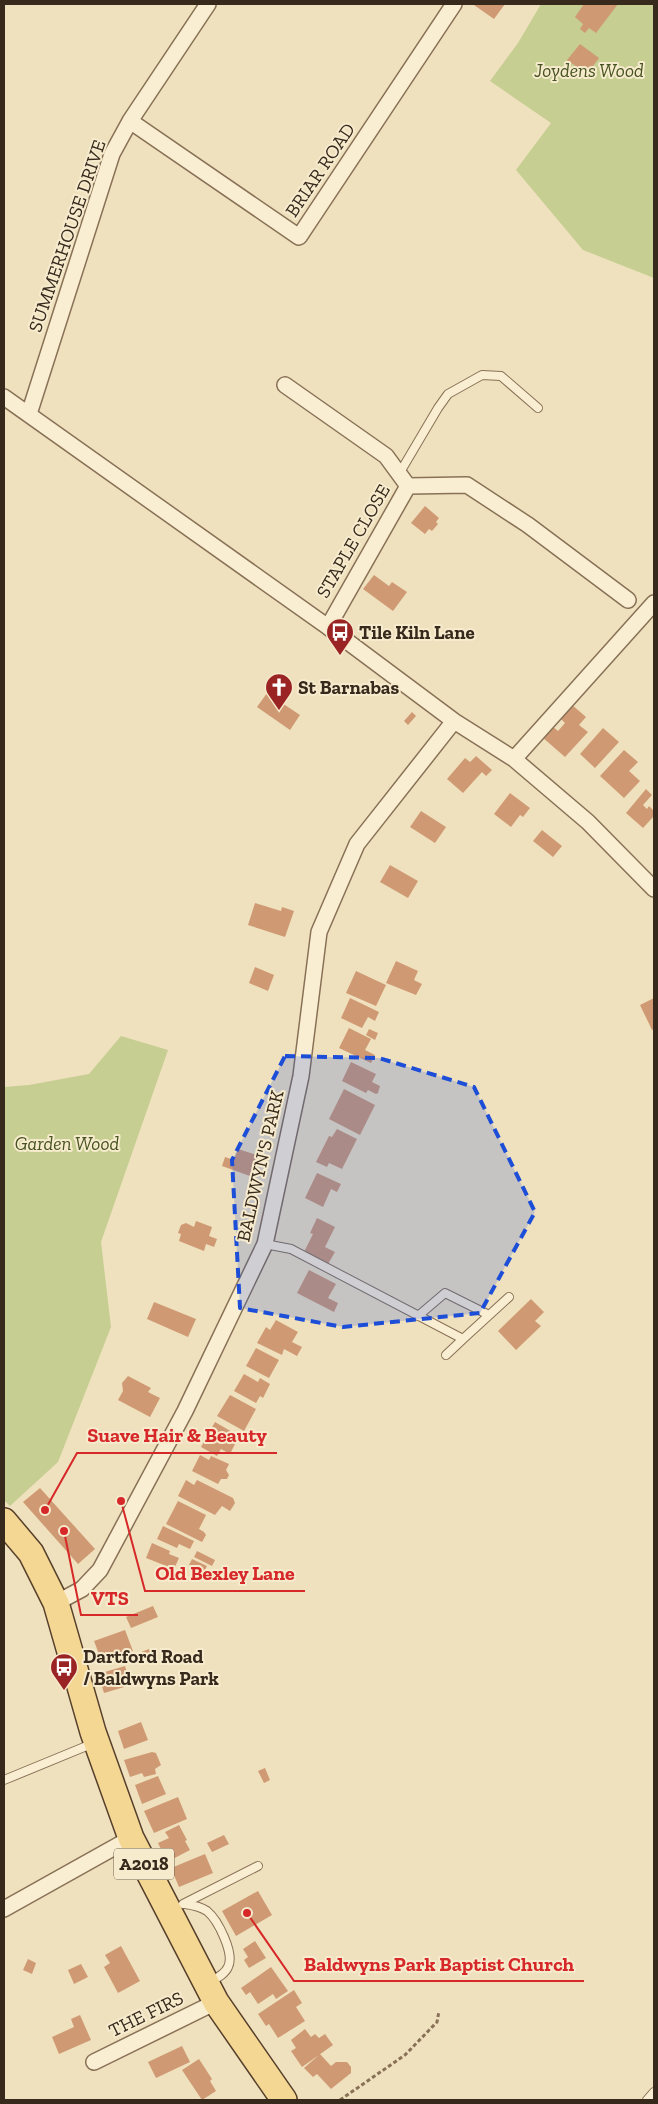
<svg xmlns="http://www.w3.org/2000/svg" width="658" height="2104" font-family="'Zilla Slab',serif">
<rect width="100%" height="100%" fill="#efe1be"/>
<path fill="#c6ce92" d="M 541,4 L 654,4 L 654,278 L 583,250 L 516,170 L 551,123 L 490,81 L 518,43 Z
M 121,1036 L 168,1050 L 101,1242 L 111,1327 L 58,1462 L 10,1506 L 4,1500 L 4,1087 L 29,1085 L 89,1074 Z"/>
<path fill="#cf9a73" d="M 475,4 L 505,4 L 494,19 L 474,5 Z
M 584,4 L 618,4 L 596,33 L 589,28 L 585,33 L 580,29 L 583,24 L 575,17 Z
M 580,44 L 599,58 L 587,74 L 567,60 Z
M 425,506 L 439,518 L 436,522 L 438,524 L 432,531 L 429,529 L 425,534 L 411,523 Z
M 374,575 L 389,586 L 392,582 L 407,592 L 393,611 L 363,589 Z
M 267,693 L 300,715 L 290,730 L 257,707 Z
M 571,704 L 586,717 L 579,725 L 588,732 L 565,757 L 542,737 L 552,726 L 558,731 L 565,723 L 559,717 Z
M 412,712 L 416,716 L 408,725 L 404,721 Z
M 603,728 L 619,742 L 595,768 L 580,754 Z
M 624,750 L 638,762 L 629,771 L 640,781 L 624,798 L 600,776 Z
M 476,756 L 492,770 L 486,776 L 482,772 L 463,793 L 447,779 L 465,758 L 470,762 Z
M 646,789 L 652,795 L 643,805 L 647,809 L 649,806 L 654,811 L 654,816 L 643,828 L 626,813 Z
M 510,793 L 530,808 L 523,817 L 520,815 L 511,827 L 494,814 Z
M 421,811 L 446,827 L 435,843 L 410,827 Z
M 542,830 L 562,846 L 553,857 L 533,841 Z
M 390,865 L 418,881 L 408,898 L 380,882 Z
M 255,903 L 281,911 L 282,907 L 294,911 L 285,937 L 248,925 Z
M 396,961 L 418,971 L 414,980 L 422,984 L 416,995 L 386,983 Z
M 255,967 L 274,975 L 268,991 L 249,983 Z
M 356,971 L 386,985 L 376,1006 L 346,993 Z
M 350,998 L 379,1012 L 375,1021 L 368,1017 L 362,1028 L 341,1018 Z
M 654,998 L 654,1029 L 652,1030 L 640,1005 Z
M 349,1028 L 371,1039 L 365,1050 L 375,1055 L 371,1063 L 339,1048 Z
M 369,1029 L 378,1033 L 375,1040 L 366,1035 Z
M 351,1062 L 376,1074 L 372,1082 L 380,1086 L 378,1093 L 376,1094 L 368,1090 L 366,1093 L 342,1081 Z
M 344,1089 L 375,1105 L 360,1135 L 329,1119 Z
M 337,1129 L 357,1139 L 342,1169 L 329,1163 L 327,1167 L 316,1162 L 329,1136 L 332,1137 Z
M 238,1149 L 257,1155 L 250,1176 L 222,1166 L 225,1157 L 234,1160 Z
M 317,1173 L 341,1184 L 337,1192 L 331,1189 L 323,1207 L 305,1198 Z
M 317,1218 L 335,1227 L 325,1247 L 335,1252 L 328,1264 L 304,1252 L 313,1234 L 310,1233 Z
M 196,1221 L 212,1227 L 209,1236 L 217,1239 L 214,1247 L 206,1244 L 204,1251 L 179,1241 L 181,1234 L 178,1233 L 181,1225 L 186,1223 L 194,1227 Z
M 309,1270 L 336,1284 L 328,1298 L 338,1303 L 334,1312 L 297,1293 Z
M 531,1299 L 544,1312 L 535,1321 L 541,1326 L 516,1350 L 498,1331 Z
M 154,1302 L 196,1319 L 188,1337 L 147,1319 Z
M 276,1320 L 298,1332 L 292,1342 L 302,1347 L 297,1356 L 284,1349 L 282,1355 L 257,1343 L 266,1327 L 270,1330 Z
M 256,1348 L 279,1360 L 269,1378 L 246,1366 Z
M 244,1374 L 258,1382 L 260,1378 L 270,1384 L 263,1398 L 260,1396 L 256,1403 L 234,1391 Z
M 128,1376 L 151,1388 L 148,1392 L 160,1398 L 150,1417 L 118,1400 L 123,1391 L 122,1383 Z
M 230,1395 L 256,1409 L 244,1431 L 217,1416 Z
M 215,1422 L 239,1436 L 230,1454 L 221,1449 L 217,1456 L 201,1447 Z
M 200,1455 L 209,1460 L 211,1456 L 229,1464 L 226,1470 L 229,1475 L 227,1479 L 221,1479 L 218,1484 L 192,1471 Z
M 186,1480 L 194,1485 L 197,1480 L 233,1498 L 235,1503 L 230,1511 L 222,1506 L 215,1515 L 178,1496 Z
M 40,1488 L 95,1549 L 78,1564 L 23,1502 Z
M 178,1501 L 206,1515 L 199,1529 L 204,1532 L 206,1535 L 202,1542 L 166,1524 Z
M 163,1526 L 194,1541 L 190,1549 L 179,1544 L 177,1548 L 157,1539 Z
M 152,1543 L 170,1551 L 169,1554 L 179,1558 L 174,1569 L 146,1558 Z
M 197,1551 L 215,1560 L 212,1566 L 194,1557 Z
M 192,1559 L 207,1566 L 204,1572 L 189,1565 Z
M 153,1606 L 158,1617 L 131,1628 L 126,1617 Z
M 125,1630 L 133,1651 L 102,1662 L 94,1641 Z
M 149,1649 L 152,1658 L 140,1663 L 136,1654 Z
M 125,1666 L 131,1685 L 104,1693 L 98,1674 Z
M 141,1722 L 148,1740 L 124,1749 L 118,1731 Z
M 152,1752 L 156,1753 L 161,1765 L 155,1769 L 156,1774 L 144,1777 L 142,1773 L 130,1777 L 124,1760 Z
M 265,1768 L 270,1780 L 264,1783 L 258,1771 Z
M 158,1776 L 166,1794 L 142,1804 L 135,1785 Z
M 178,1797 L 187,1819 L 154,1833 L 144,1811 Z
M 179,1825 L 187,1840 L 185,1841 L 190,1850 L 167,1862 L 158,1843 L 169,1838 L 165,1832 Z
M 224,1835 L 229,1844 L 212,1852 L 207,1843 Z
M 205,1854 L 213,1873 L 179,1887 L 171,1868 Z
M 258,1891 L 272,1915 L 236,1936 L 222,1911 Z
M 255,1941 L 266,1958 L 249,1968 L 244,1960 L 248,1957 L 243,1949 Z
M 121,1946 L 140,1981 L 118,1993 L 104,1967 L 110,1963 L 105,1955 Z
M 28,1959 L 36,1963 L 32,1974 L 23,1970 Z
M 81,1964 L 88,1977 L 74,1984 L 68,1970 Z
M 271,1967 L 288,1991 L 276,1999 L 273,1994 L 258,2004 L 250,1992 L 246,1995 L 241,1988 Z
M 294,1990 L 302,2003 L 296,2007 L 305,2021 L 278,2038 L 269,2024 L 266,2026 L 258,2014 Z
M 80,2015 L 91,2040 L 59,2054 L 52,2037 L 74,2027 L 71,2019 Z
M 305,2029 L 311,2037 L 315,2034 L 319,2038 L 325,2034 L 333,2045 L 302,2067 L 291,2051 L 296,2048 L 291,2040 Z
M 182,2046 L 190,2062 L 156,2078 L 148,2062 Z
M 320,2054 L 331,2066 L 336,2062 L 347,2062 L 351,2067 L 351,2073 L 331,2089 L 317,2074 L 313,2077 L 304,2068 Z
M 199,2059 L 212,2079 L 210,2081 L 216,2091 L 202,2100 L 182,2070 Z"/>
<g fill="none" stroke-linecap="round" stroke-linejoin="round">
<g stroke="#887156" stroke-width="10">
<path id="service" d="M 399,474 L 438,408 L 448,394 L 482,375 L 501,376 L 538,408
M 265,1244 L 291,1249 L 463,1339 L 509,1297
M 418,1316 L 445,1293 L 489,1315
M 446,1355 L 463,1339
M 4,1780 L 94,1743
M 183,1904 L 258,1866
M 185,1904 C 192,1905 201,1907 207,1911 C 218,1920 235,1954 228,1967 C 225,1974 217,1978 210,1982
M 647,2100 L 654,2092"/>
</g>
<g stroke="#887156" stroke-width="18">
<path id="minor" d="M 130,121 L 299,237 L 454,4
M 285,385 L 386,456 L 408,486
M 4,397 L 328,627 L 454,721 L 514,759 L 588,822 L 654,889
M 29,414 L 112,154 L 130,121 L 208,4
M 408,486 L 467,485 L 528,525 L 628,600
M 328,627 L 408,486
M 514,759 L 654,603
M 56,1603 L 82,1589 L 100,1570 L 185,1411 L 265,1244 L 301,1076 L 319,932 L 357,844 L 454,721
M 4,1909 L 131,1838
M 94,2062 L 216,2002"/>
</g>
<g stroke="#563f2b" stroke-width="28">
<path id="primary" d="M 4,1521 L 31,1553 L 56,1603 L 93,1732 L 131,1838 L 216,2002 L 284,2100"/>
</g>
<path stroke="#887156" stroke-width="3" stroke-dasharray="4 2.5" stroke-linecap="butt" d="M 340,2100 L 405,2055 L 437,2022 L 439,2011"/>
<use href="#service" stroke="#faeed2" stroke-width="8"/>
<use href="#minor" stroke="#faeed2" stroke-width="15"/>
<use href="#primary" stroke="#f5d794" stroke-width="25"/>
</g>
<path fill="#1d4ed8" fill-opacity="0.2" stroke="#1d4ed8" stroke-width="4" stroke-dasharray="10 6" stroke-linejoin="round" d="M 285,1056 L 379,1058 L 474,1087 L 535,1212 L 480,1313 L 343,1327 L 240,1308 L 232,1160 Z"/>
<defs>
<g id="bus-pin" transform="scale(1.4375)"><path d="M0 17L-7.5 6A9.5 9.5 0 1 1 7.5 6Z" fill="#9a2424" stroke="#f7ebce"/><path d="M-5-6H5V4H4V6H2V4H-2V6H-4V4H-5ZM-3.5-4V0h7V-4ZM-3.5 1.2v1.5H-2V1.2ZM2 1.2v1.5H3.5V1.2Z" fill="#fff"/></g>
<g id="church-pin" transform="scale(1.4375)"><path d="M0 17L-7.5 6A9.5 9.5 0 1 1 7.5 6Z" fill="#9a2424" stroke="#f7ebce"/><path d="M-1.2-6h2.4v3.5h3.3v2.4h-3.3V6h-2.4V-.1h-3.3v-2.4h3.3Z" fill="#fff"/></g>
</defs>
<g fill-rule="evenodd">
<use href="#bus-pin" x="340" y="632"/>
<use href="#church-pin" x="279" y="687"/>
<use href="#bus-pin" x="64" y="1667"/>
</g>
<g text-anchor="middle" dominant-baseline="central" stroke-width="4" stroke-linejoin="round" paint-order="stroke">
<rect fill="#f7ebce" stroke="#716351" stroke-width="1" x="114" y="1848.5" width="60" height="31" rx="4"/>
<g font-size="18" font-weight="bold" fill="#37291c">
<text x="144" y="1864">A2018</text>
</g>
<g font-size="19" font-style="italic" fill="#475421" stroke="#f7ebce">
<text x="589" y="70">Joydens Wood</text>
<text x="67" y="1143">Garden Wood</text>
</g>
<g font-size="19" fill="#37291c" stroke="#f7ebce">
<text transform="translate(320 170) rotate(-56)">BRIAR ROAD</text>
<text transform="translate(67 236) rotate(-71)">SUMMERHOUSE DRIVE</text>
<text transform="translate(353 541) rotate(-60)">STAPLE CLOSE</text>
<text transform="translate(260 1166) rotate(-77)">BALDWYN'S PARK</text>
<text transform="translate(146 2014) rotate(-26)">THE FIRS</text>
</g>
<g font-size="19" font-weight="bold" fill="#37291c" stroke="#f7ebce" text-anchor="start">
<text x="359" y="632">Tile Kiln Lane</text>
<text x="298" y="687">St Barnabas</text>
<text x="83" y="1656">Dartford Road<tspan x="83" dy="22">/ Baldwyns Park</tspan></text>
</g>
</g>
<path fill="none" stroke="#d62828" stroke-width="2" d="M45 1510L77 1453H277M121 1501L145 1591H305M64 1531L81 1615H138M247 1913L294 1981H584"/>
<g fill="#d62828" stroke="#f7ebce" stroke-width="2">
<circle cx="45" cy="1510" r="5"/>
<circle cx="121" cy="1501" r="5"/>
<circle cx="64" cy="1531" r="5"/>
<circle cx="247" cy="1913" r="5"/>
</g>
<g font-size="20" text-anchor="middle" font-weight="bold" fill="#d62828" stroke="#f7ebce" stroke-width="4" stroke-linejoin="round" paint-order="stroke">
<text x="177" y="1442">Suave Hair &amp; Beauty</text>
<text x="225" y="1580">Old Bexley Lane</text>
<text x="110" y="1605">VTS</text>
<text x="439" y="1971">Baldwyns Park Baptist Church</text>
</g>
<rect width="658" height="2104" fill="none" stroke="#37291c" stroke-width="10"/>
</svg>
